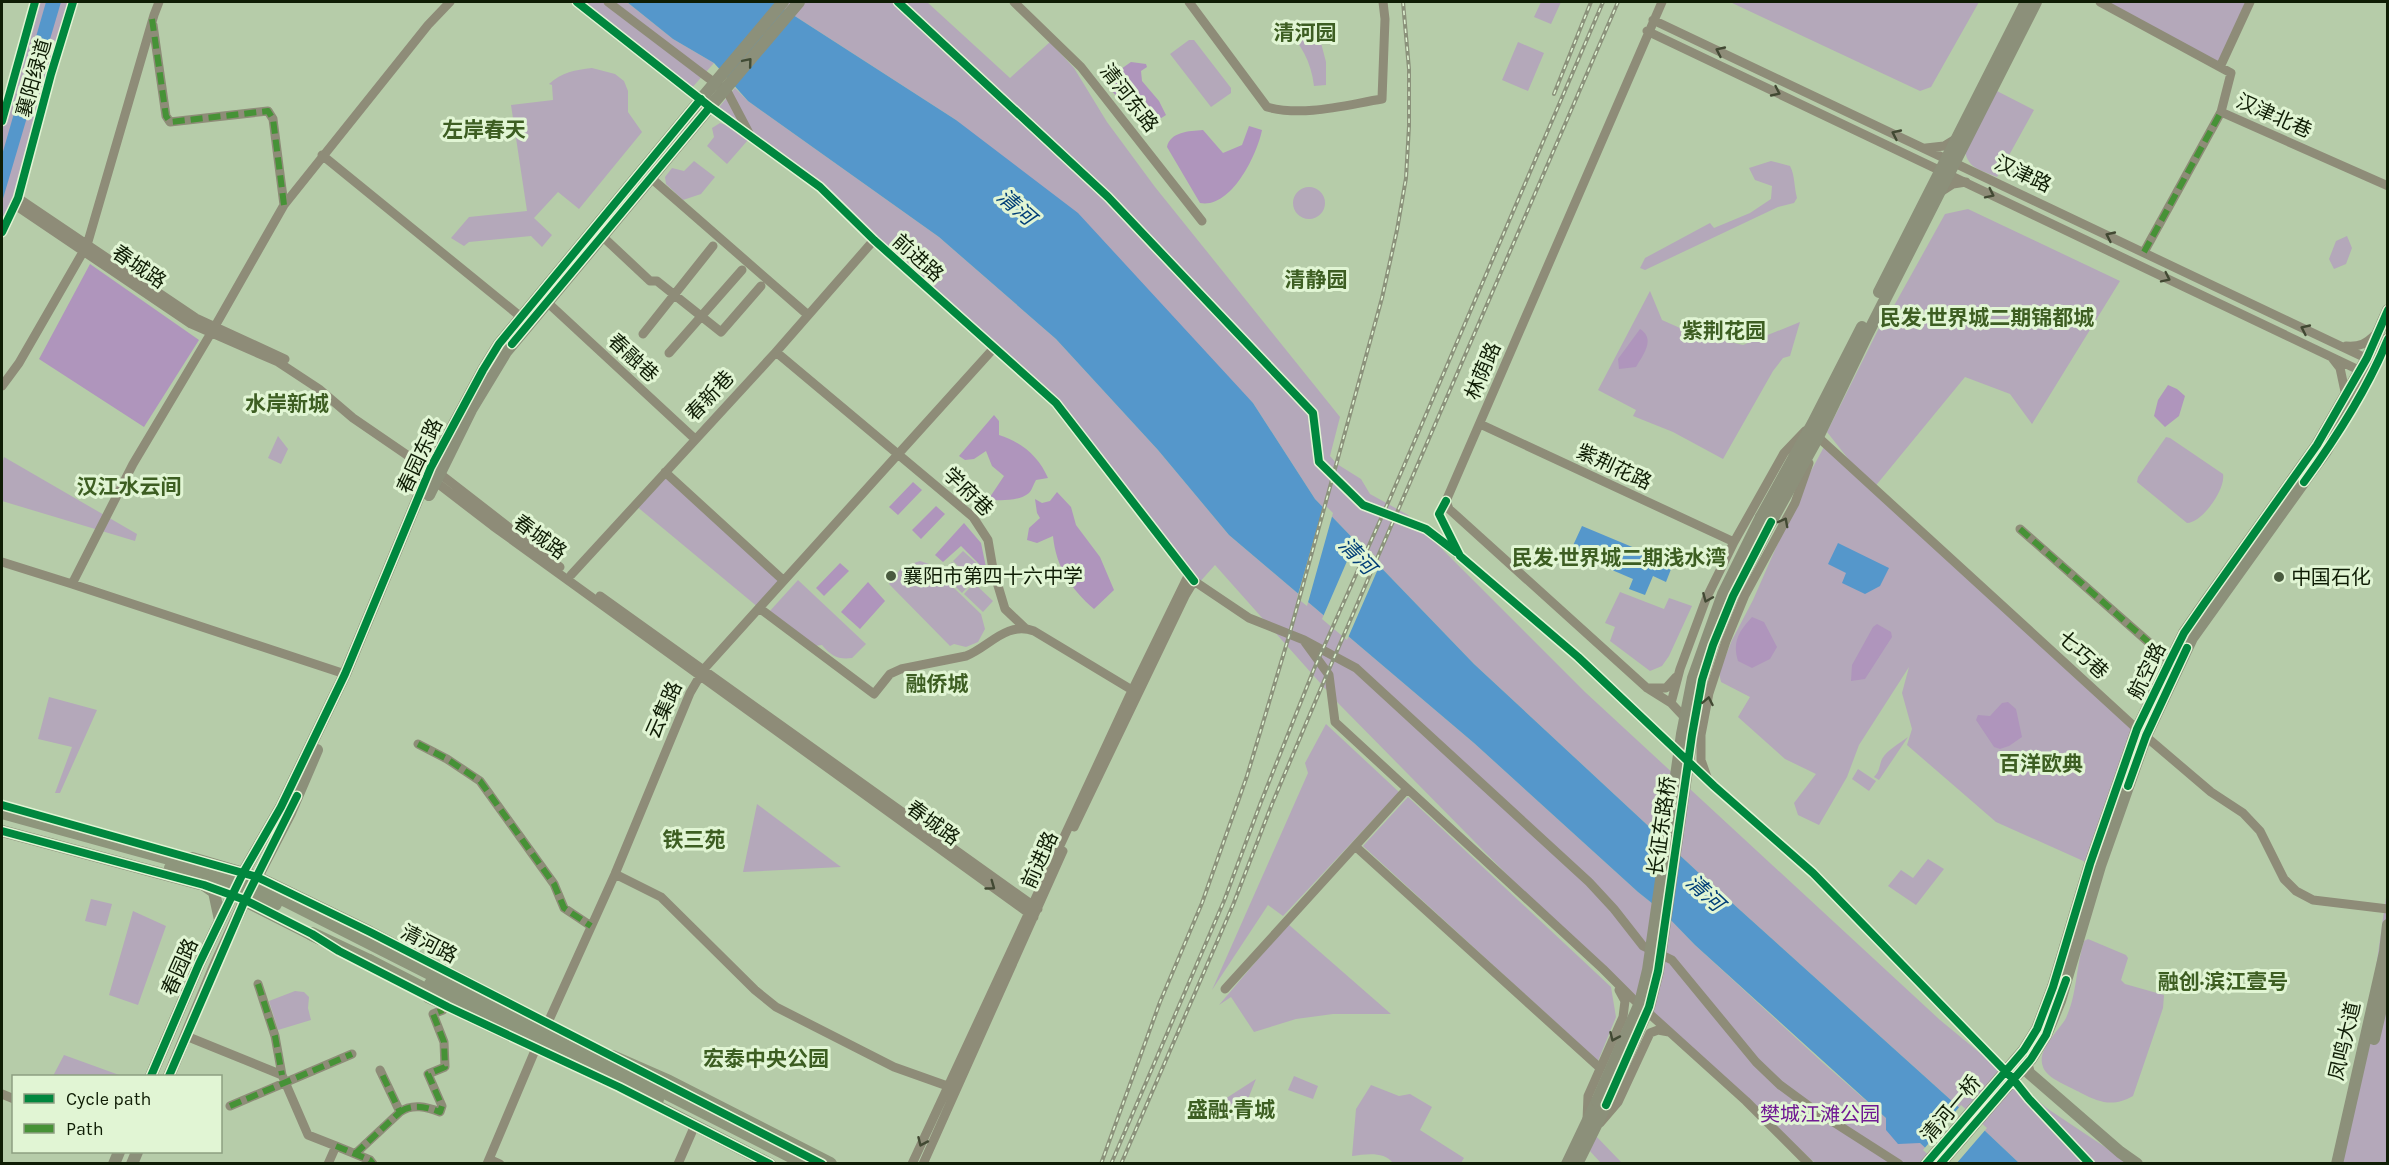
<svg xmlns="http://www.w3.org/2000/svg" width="2389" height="1165" font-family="Karla,'Noto Sans SC',sans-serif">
<rect width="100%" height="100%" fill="#b6cca9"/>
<path fill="#b4a8ba" d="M 35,2 L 73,2 L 18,198 L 2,232 L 2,121 Z
M 577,2 L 627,2 L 673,39 L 714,63 L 690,90 Z
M 773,2 L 927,2 L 1010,78 L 1050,42 L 1074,68 L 1107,122 L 1155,187 L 1340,417 L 1330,456 L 1337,464 L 1361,479 L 1370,494 L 1408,515 L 1585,692 L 1940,1020 L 2048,1109 L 2129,1163 L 2019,1163 L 1983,1129 L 1700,874 L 1474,664 L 1315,499 L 1253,403 L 956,120 Z
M 1541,2 L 1561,2 L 1551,24 L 1534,17 Z
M 1730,2 L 1979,2 L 1931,87 L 1920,91 Z
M 2102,2 L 2248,2 L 2220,64 Z
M 1315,20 L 1326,62 L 1326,85 L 1314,86 C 1311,61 1301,44 1284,27 Z
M 1189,40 L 1194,40 L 1231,88 L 1231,93 L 1211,107 L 1170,54 Z
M 1518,42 L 1544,53 L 1528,91 L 1502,80 Z
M 592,68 L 615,74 L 624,81 L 628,91 L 628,112 L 642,132 L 579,209 L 558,192 L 534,218 L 552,235 L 542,247 L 531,236 L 469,242 L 464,246 L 451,238 L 469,217 L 527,211 L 511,105 L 553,100 L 552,85 L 549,84 C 562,72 575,70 592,68 Z
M 735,88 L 748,101 L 939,237 L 1056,339 L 1158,450 L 1229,535 L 1474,743 L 1638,892 L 1663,912 L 1695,945 L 1822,1062 L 1886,1118 L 1920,1143 L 1942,1163 L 1815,1163 L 1535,903 L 1338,703 L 1215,565 L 1198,584 L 1056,403 L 820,187 L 716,111 Z
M 1995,90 L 2034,110 L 1997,177 C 1981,170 1965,168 1965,147 Z
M 720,123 L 732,127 L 748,140 L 727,164 L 707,146 L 714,137 L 712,128 Z
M 694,161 L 715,177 L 701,194 L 683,200 L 666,184 L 665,177 L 672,168 L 684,171 Z
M 1771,161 L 1790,166 C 1795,175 1794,187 1797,198 L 1794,203 L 1778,207 L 1645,270 L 1640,268 L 1645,258 L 1710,223 L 1714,228 L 1750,213 L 1771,199 L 1772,186 L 1755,180 L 1749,168 Z
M1293 203a16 16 0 1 1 32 0a16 16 0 1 1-32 0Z
M 1968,209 L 2120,281 L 2032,424 L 2010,394 L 1965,377 L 1873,489 L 2137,729 L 2090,864 L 1996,822 L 1907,745 L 1912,729 L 1902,693 L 1909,667 L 1859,745 L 1847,777 L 1819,825 L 1798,815 L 1794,803 L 1816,774 L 1785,759 L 1738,717 L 1750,697 L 1721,682 L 1719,673 L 1732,640 L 1753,600 L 1804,484 L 1825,445 L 1869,485 L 1827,432 L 1881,324 L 1895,304 L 1945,214 Z
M 2347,236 L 2352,248 L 2346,264 L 2334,269 L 2329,259 L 2336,241 Z
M 1650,291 L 1662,320 L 1689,332 L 1743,345 L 1800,322 L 1790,356 L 1783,358 L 1773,371 L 1723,459 L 1673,432 L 1633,416 L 1636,410 L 1598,390 Z
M 278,436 L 288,449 L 281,464 L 268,458 Z
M 2166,437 L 2170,438 L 2223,474 C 2226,489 2202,523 2187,523 L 2137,482 L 2138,477 Z
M 4,457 L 137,534 L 135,541 L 2,501 L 2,465 Z
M 665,472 L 783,580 L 759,608 L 635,505 Z
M 963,551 L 984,570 L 973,581 L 953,561 Z
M 920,561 L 929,564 L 981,614 L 985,629 L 978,642 L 966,647 L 954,644 L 950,646 L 889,584 L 902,567 Z
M 952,562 L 972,582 L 962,593 L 942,573 Z
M 798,580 L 866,644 L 852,658 C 839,660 831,656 822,645 L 814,646 L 769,612 Z
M 974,583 L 993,601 L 983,612 L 964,594 Z
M 1620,592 L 1664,609 L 1669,598 L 1692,606 L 1669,656 L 1662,666 L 1650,671 L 1610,641 L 1615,627 L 1605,623 Z
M 49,697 L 97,710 L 60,793 L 55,793 L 72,747 L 38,739 Z
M 1326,724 L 1399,792 L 1283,916 L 1268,905 L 1212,990 L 1308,773 L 1305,763 Z
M 1908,737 L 1879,780 L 1874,777 C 1880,771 1879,766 1882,759 C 1887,750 1900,743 1908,737 Z
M 1858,769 L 1876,781 L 1869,791 L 1852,779 Z
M 1408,797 L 1611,987 L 1616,1017 L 1598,1061 L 1363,846 Z
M 757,804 L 841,867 L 743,872 Z
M 1928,859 L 1944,869 L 1916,905 L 1888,886 L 1901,870 L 1913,878 Z
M 2387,890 L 2387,1163 L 2336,1164 L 2360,1081 Z
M 91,899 L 112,904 L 106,926 L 85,921 Z
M 133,911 L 166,926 L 138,1005 L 109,995 Z
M 1288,924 L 1391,1014 L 1333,1014 L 1296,1019 L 1254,1032 L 1231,997 L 1219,1005 Z
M 2088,939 L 2126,955 L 2128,958 L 2121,980 L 2125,984 L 2164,995 L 2163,1008 L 2133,1096 C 2114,1107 2100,1103 2081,1093 C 2071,1087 2047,1079 2043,1067 C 2036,1050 2059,1031 2066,1018 C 2077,995 2076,966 2084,941 Z
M 295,991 L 304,992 L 309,997 L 308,1008 L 311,1020 L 278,1030 L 269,1001 Z
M 64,1055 L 122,1076 L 53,1076 Z
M 1294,1076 L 1318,1086 L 1313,1099 L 1288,1090 Z
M 1256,1079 L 1240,1119 L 1214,1106 Z
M 1371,1085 L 1399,1096 L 1410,1094 L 1432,1107 L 1420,1130 L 1464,1158 L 1461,1163 L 1393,1163 C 1384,1151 1366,1154 1352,1156 L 1356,1109 Z
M 1595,1135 L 1622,1163 L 1601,1163 L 1588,1149 Z"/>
<path fill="#af95bc" d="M 1131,62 L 1146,64 L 1147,67 L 1141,71 L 1142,81 L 1159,101 L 1166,115 L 1152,124 L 1141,123 L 1110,89 L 1109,83 L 1121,69 Z
M 1249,126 L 1262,130 C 1257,155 1231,209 1200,203 L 1167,147 C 1170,132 1189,131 1203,130 L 1223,153 L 1242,145 Z
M 90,264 L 199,340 L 144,427 L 39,359 Z
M 1640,329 C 1656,339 1643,355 1636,367 L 1619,369 L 1618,359 Z
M 2168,385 L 2177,389 L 2185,396 L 2179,416 L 2165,427 L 2154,416 L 2158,400 Z
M 994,415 L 999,421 L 999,435 C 1022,442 1039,457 1048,478 L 1036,480 C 1033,485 1032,490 1029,493 C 1018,502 1000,500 988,500 L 1004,476 L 992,466 L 986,451 L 974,459 L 965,460 L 959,456 Z
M 913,482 L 922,490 L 898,515 L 889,507 Z
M 1057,492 L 1071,507 L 1076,525 L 1100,557 L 1114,590 L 1094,609 C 1071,589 1056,567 1053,536 L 1037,543 L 1027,540 L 1029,528 L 1040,518 L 1037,513 L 1035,499 L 1042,503 L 1050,501 Z
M 936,506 L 945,514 L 921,539 L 912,530 Z
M 964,523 L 981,543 L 987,572 L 961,546 L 943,562 L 935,555 Z
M 840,563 L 849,571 L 824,596 L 816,588 Z
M 868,582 L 885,601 L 860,629 L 841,612 Z
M 1752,617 L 1764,622 L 1777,647 L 1770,659 L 1752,668 L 1738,661 C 1732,642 1739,631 1752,617 Z
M 1877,624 L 1891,632 L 1892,637 L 1865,679 L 1851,681 L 1852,665 L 1873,627 Z
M 2008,702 L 2016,709 L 2022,737 L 2009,746 L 2000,749 L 1994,747 L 1976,720 L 1978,715 L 1990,716 L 2002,703 Z"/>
<path fill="#5597cb" d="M 46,2 L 61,2 L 2,202 L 2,155 Z
M 627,2 L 773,2 L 956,120 L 1078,213 L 1253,403 L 1315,499 L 1474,664 L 1700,874 L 1983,1129 L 2019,1163 L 1942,1163 L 1920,1143 L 1898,1144 L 1886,1130 L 1886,1118 L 1695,945 L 1663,912 L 1638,892 L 1474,743 L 1229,535 L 1158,450 L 1056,339 L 939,237 L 748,101 L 714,63 L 673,39 Z
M 1582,526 L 1673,564 L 1666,582 L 1653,576 L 1645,595 L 1629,589 L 1633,579 L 1570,552 Z
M 1838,543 L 1889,568 L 1880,586 L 1865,594 L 1842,583 L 1846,573 L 1828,564 Z"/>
<path fill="#b6cca9" d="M 1324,504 L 1333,513 L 1307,606 L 1297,598 Z
M 1357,538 L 1381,562 L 1347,640 L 1322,619 Z
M 1961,1105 L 1987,1128 L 1956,1164 L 1938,1164 L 1923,1150 Z"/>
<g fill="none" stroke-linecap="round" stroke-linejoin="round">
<path stroke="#8e8c78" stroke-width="9" d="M 577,2 L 710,107 L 820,187 L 874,240 L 1056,403 L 1194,581 L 1249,618 L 1304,640 L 1356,668 L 1589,882 L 1614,909 L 1643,946 L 1672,960 L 1756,1062 L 1780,1085 L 1810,1107 L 1899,1164
M 608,2 L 728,93 L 749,133
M 898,2 L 1108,197 L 1313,413 L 1319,462 L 1363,505 L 1426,529 L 1456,553
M 1014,2 L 1081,67 L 1202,221
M 1189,2 L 1267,107 C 1304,117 1345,105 1382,99 L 1385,19 L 1383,2
M 1662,2 L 1446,501 L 1449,509 L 1647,688 L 1671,703 L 1701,735 L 1709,693 L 1726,641 L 1745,595 L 1795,503 L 1809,463
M 2100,2 L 2231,73 L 2221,112 L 2388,186
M 1653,20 L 2372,361
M 153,25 L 166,116 L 170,122 L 268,111 L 273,119 L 284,205
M 1647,31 L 2365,373
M 2220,67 L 2250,2
M 2,121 L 35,2
M 1926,148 L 1944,146 L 1957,138
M 322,155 L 521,317
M 651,178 L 808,315
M 1939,193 L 1953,184 L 1966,182
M 18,198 L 196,318 L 285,359
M 15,205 L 191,324 L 278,362 L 319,389 L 353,418 L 407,455 L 428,476 L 493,526 L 1034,917
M 2,232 L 18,198 L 51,74 L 73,2
M 602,236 L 650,281 L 657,281 L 721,332 L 761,286
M 2144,252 L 2221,112
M 547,302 L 695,439
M 643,334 L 713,246
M 2346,346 C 2360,347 2366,344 2376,334
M 776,352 L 973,517 L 988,540 L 993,569 L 1005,609 L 1025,628
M 669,353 L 742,270
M 2333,359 L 2340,368 L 2346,396
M 2,386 L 19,363 L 87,245 L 154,15 L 159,2
M 1480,424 L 1734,542
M 1818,437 L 2137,729 L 2211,792 L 2243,813 L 2260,831 L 2284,879 L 2296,891 L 2313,900 L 2388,909
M 413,456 L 439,473 L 560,567
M 665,472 L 783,580
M 1446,501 L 1439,514 L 1460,556 L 1578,657 L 1714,786 L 1813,873 L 2013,1079 L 2029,1099 L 2090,1164
M 2020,529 L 2170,661
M 2,562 L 72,584
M 571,575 L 776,352 L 874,240
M 600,596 L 1038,909
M 759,608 L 874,694 L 890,674 L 901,669 L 966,656 C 989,647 1006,621 1034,631 L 1132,690
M 1305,642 L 1329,675 L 1335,722 L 1603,969 L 1632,998 L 1746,1101 L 1809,1164
M 345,674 L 72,584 L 133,464 L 214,328 L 284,205 L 428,25 L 450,2
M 1647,688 L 1666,688 L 1676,677
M 1671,703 L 1680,669 L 1706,599 L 1734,542 L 1784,453 L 1805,431
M 1701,735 L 1701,760 L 1707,777
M 418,744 L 447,759 L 480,781 L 554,884 L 564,908 L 591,926
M 1074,827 L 1185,596 L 1194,581
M 1355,846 L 1600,1068
M 615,874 L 661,897 L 755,990 L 776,1007 L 894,1067 L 953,1088
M 258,984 L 275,1036 L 282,1075
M 1225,989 L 1407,789
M 545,1029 L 615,874 L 690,693 L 704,669 L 994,348
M 186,1036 L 282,1075 L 308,1135 L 336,1146 L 328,1164
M 2,1094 L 14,1099
M 230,1106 L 352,1054
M 400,1112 C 412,1103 427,1107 440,1112 L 442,1106 L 428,1074 L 445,1067 L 444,1042 L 433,1014 L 443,1010
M 1587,1120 L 1588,1096 L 1623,1017 L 1625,1001 L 1619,990
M 1600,1123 L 1618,1102 L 1650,1033 L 1658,1030 L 1669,1032
M 336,1146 L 370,1160 L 373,1164
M 355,1154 L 400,1112 L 380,1070
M 489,1159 L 500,1164
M 487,1164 L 539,1041
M 678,1164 L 695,1125
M 912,1164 L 1129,697 L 1188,576
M 923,1164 L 1063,851"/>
<path stroke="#8c907a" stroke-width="12" d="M 1879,292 L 2026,2
M 429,495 L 471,410 L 506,352 L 710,107
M 1761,517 L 1813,423 L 1862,327
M 1771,522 L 1818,437 L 1867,335 L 2036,2
M 2,831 L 200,884
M 192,858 L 257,877 L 370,932 L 620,1062
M 204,885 L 214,892 L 220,920
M 239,898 L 320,939
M 428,997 L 610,1082
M 2374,1039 L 2388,979
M 2026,1063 L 2029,1073 L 2120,1152 L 2137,1164
M 151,1076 L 199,964 L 243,873 L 281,807 L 345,674 L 431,467 L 483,370 L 499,344 L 701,99
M 169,1076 L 214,968 L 245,900 L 290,813 L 317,750
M 642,1098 L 770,1164
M 114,1164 L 119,1152
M 132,1164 L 137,1152
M 1567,1164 L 1597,1101
M 1577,1164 L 1606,1105
M 1926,1164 L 2024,1050 L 2037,1029 L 2053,987 L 2090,864 L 2137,729 L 2170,661 L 2184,633 L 2204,604 L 2317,445 L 2367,358 L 2388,310
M 1940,1164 L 2031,1059 L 2046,1035 L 2060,1001 L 2100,866 L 2146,736 L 2192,638 L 2326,451 L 2370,376 L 2388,339
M 2337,1164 L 2385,952 L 2388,925"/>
<path stroke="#8e967c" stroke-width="14" d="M 312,934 L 369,961
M 612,1057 L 669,1082 L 830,1164"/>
<g stroke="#8b927b" stroke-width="4">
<path id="rail" d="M 1554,94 L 1591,2
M 1101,1164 L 1160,1002 L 1202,903 L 1247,776 L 1289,636 L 1382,298 L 1397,230 L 1406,178 L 1409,126 L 1409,69 L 1403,2
M 1111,1164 L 1224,901 L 1261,802 L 1314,669 L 1391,496 L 1603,2
M 1121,1164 L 1233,905 L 1272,804 L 1327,674 L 1618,2"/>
</g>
<use href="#rail" stroke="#e1f5d4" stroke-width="1.5" stroke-dasharray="4.5" stroke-linecap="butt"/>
<path stroke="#8c907a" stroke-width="12" d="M 701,99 L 783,2
M 710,107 L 799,2
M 1597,1101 L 1640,1003 L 1648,970 L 1682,734 L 1693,678 L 1723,594 L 1761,517
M 1606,1105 L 1649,1007 L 1658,971 L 1692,735 L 1702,680 L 1713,645 L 1733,596 L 1771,522"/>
<path stroke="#8e967c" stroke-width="14" d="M 2,812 L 198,866 L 258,886 L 807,1164
M 171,868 L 275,904
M 369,961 L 439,997
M 431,984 L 657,1099"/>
<path stroke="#469236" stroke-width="6" stroke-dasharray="12 6" stroke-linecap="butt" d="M 152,19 L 166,116 L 170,122 L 268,111 L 273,119 L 284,205
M 2144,252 L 2221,112
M 2020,529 L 2170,661
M 418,744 L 447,759 L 480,781 L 554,884 L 564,908 L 591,926
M 258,984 L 275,1036 L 282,1075
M 230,1106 L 352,1054
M 400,1112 C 412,1103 427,1107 440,1112 L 442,1106 L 428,1074 L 445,1067 L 444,1042 L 433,1014 L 443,1010
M 336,1146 L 370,1160 L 373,1164
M 355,1154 L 400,1112 L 380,1070"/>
<g stroke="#e1f5d4" stroke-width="11">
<path id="cycleway" d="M 577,2 L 710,107 L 820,187 L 874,240 L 1056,403 L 1194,581
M 898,2 L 1108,197 L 1313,413 L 1319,462 L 1363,505 L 1426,529 L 1456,552
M 2,121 L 35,2
M 2,232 L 18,198 L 51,74 L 73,2
M 512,344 L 710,107
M 2304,482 C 2336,438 2367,390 2388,339
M 1446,501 L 1439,514 L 1460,556 L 1578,657 L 1714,786 L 1813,873 L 2013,1079 L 2029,1099 L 2090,1164
M 2128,786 L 2146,736 L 2187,648
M 2,805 L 257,877 L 370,932 L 822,1164
M 2,831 L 204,885 L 245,900 L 312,934 L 339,951 L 448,1007 L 619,1087 L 770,1164
M 151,1076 L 199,964 L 243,873 L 281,807 L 345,674 L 431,467 L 483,370 L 499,344 L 701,99
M 169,1076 L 245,900 L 297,796
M 1606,1105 L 1649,1007 L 1658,971 L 1692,735 L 1702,680 L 1713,645 L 1733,596 L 1771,522
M 1926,1164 L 2024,1050 L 2037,1029 L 2053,987 L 2090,864 L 2137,729 L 2170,661 L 2184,633 L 2204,604 L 2317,445 L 2367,358 L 2388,310
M 1940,1164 L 2031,1059 L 2046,1035 L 2066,980"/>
</g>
<use href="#cycleway" stroke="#00873e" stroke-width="8"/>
</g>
<defs><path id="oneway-chevron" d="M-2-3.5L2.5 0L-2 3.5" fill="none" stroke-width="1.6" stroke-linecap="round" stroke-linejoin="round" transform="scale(1.5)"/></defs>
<g stroke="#424933">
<use href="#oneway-chevron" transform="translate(1720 51) rotate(-155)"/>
<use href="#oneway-chevron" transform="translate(1776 92) rotate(25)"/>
<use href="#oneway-chevron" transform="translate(1896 134) rotate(-155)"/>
<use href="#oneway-chevron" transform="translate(1990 194) rotate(26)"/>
<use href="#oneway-chevron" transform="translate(2110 236) rotate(-155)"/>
<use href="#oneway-chevron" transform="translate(2166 278) rotate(26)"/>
<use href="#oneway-chevron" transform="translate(2305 329) rotate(-155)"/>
<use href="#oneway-chevron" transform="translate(1784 522) rotate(-62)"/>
<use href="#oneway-chevron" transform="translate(1707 598) rotate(113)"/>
<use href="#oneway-chevron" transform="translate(1708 701) rotate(-79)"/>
<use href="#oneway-chevron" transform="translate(991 886) rotate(36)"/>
<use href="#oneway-chevron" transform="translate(1614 1037) rotate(114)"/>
<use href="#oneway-chevron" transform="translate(922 1142) rotate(114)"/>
</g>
<use stroke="#414b34" href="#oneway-chevron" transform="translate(748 62) rotate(-50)"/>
<g fill="#495a3e" stroke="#e1f5d4" stroke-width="2">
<circle cx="891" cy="576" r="6"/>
<circle cx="2279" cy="577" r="6"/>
</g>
<g text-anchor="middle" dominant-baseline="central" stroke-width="6" stroke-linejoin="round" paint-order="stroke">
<g font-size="20" fill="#0f1d05" stroke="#e1f5d4">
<text transform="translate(34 78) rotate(-74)">襄阳绿道</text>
<text transform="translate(1129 98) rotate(52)">清河东路</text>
<text transform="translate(2274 116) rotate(24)">汉津北巷</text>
<text transform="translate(2023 174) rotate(25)">汉津路</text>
<text transform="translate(918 258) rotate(42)">前进路</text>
<text transform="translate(139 267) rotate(34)">春城路</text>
<text transform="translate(633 358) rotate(43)">春融巷</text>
<text transform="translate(1483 371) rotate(-67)">林荫路</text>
<text transform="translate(710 396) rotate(-47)">春新巷</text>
<text transform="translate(420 456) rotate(-65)">春园东路</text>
<text transform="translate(1614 467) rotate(25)">紫荆花路</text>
<text transform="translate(968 492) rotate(44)">学府巷</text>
<text transform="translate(540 537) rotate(36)">春城路</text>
<text transform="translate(2083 655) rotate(43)">七巧巷</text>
<text transform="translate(2147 671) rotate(-64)">航空路</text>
<text transform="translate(664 710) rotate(-66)">云集路</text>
<text transform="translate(933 823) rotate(36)">春城路</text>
<text transform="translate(1662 826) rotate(-82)">长征东路桥</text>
<text transform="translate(1040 860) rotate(-66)">前进路</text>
<text transform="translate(429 944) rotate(27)">清河路</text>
<text transform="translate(180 967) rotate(-66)">春园路</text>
<text transform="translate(2345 1041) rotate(-77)">凤鸣大道</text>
<text transform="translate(1951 1109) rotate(-50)">清河一桥</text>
</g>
<g font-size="20" fill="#0f1d05" stroke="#e1f5d4" text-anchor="start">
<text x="903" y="576">襄阳市第四十六中学</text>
<text x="2291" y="577">中国石化</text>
</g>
<g font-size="20" fill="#701993" stroke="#e1f5d4">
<text x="1820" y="1114">樊城江滩公园</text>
</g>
<g font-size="21" font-weight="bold" fill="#3d5e22" stroke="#e1f5d4">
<text x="1305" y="33">清河园</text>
<text x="484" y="130">左岸春天</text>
<text x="1316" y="280">清静园</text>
<text x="1987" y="318">民发·世界城二期锦都城</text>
<text x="1724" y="331">紫荆花园</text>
<text x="287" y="404">水岸新城</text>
<text x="129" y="487">汉江水云间</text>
<text x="1619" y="558">民发·世界城二期浅水湾</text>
<text x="937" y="684">融侨城</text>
<text x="2041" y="764">百洋欧典</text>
<text x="694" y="840">铁三苑</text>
<text x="2223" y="982">融创·滨江壹号</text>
<text x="766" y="1059">宏泰中央公园</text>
<text x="1231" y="1110">盛融·青城</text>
</g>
<g font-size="21" font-style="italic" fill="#013e77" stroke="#e1f5d4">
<text transform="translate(1016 207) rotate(41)">清河</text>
<text transform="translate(1357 556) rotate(46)">清河</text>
<text transform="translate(1705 893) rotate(43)">清河</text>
</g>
</g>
<rect width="2389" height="1165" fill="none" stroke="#0f1d05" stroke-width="6"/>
<rect x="12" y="1075" width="210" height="78" fill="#e1f5d4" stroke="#8d9f81" stroke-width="1.5"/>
<rect x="24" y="1094" width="30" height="9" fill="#00873e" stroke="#8d9f81" stroke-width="1.5"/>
<text x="66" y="1105" font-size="18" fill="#0f1d05">Cycle path</text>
<rect x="24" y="1124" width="30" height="9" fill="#469236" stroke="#8d9f81" stroke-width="1.5"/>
<text x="66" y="1135" font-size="18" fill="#0f1d05">Path</text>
</svg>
